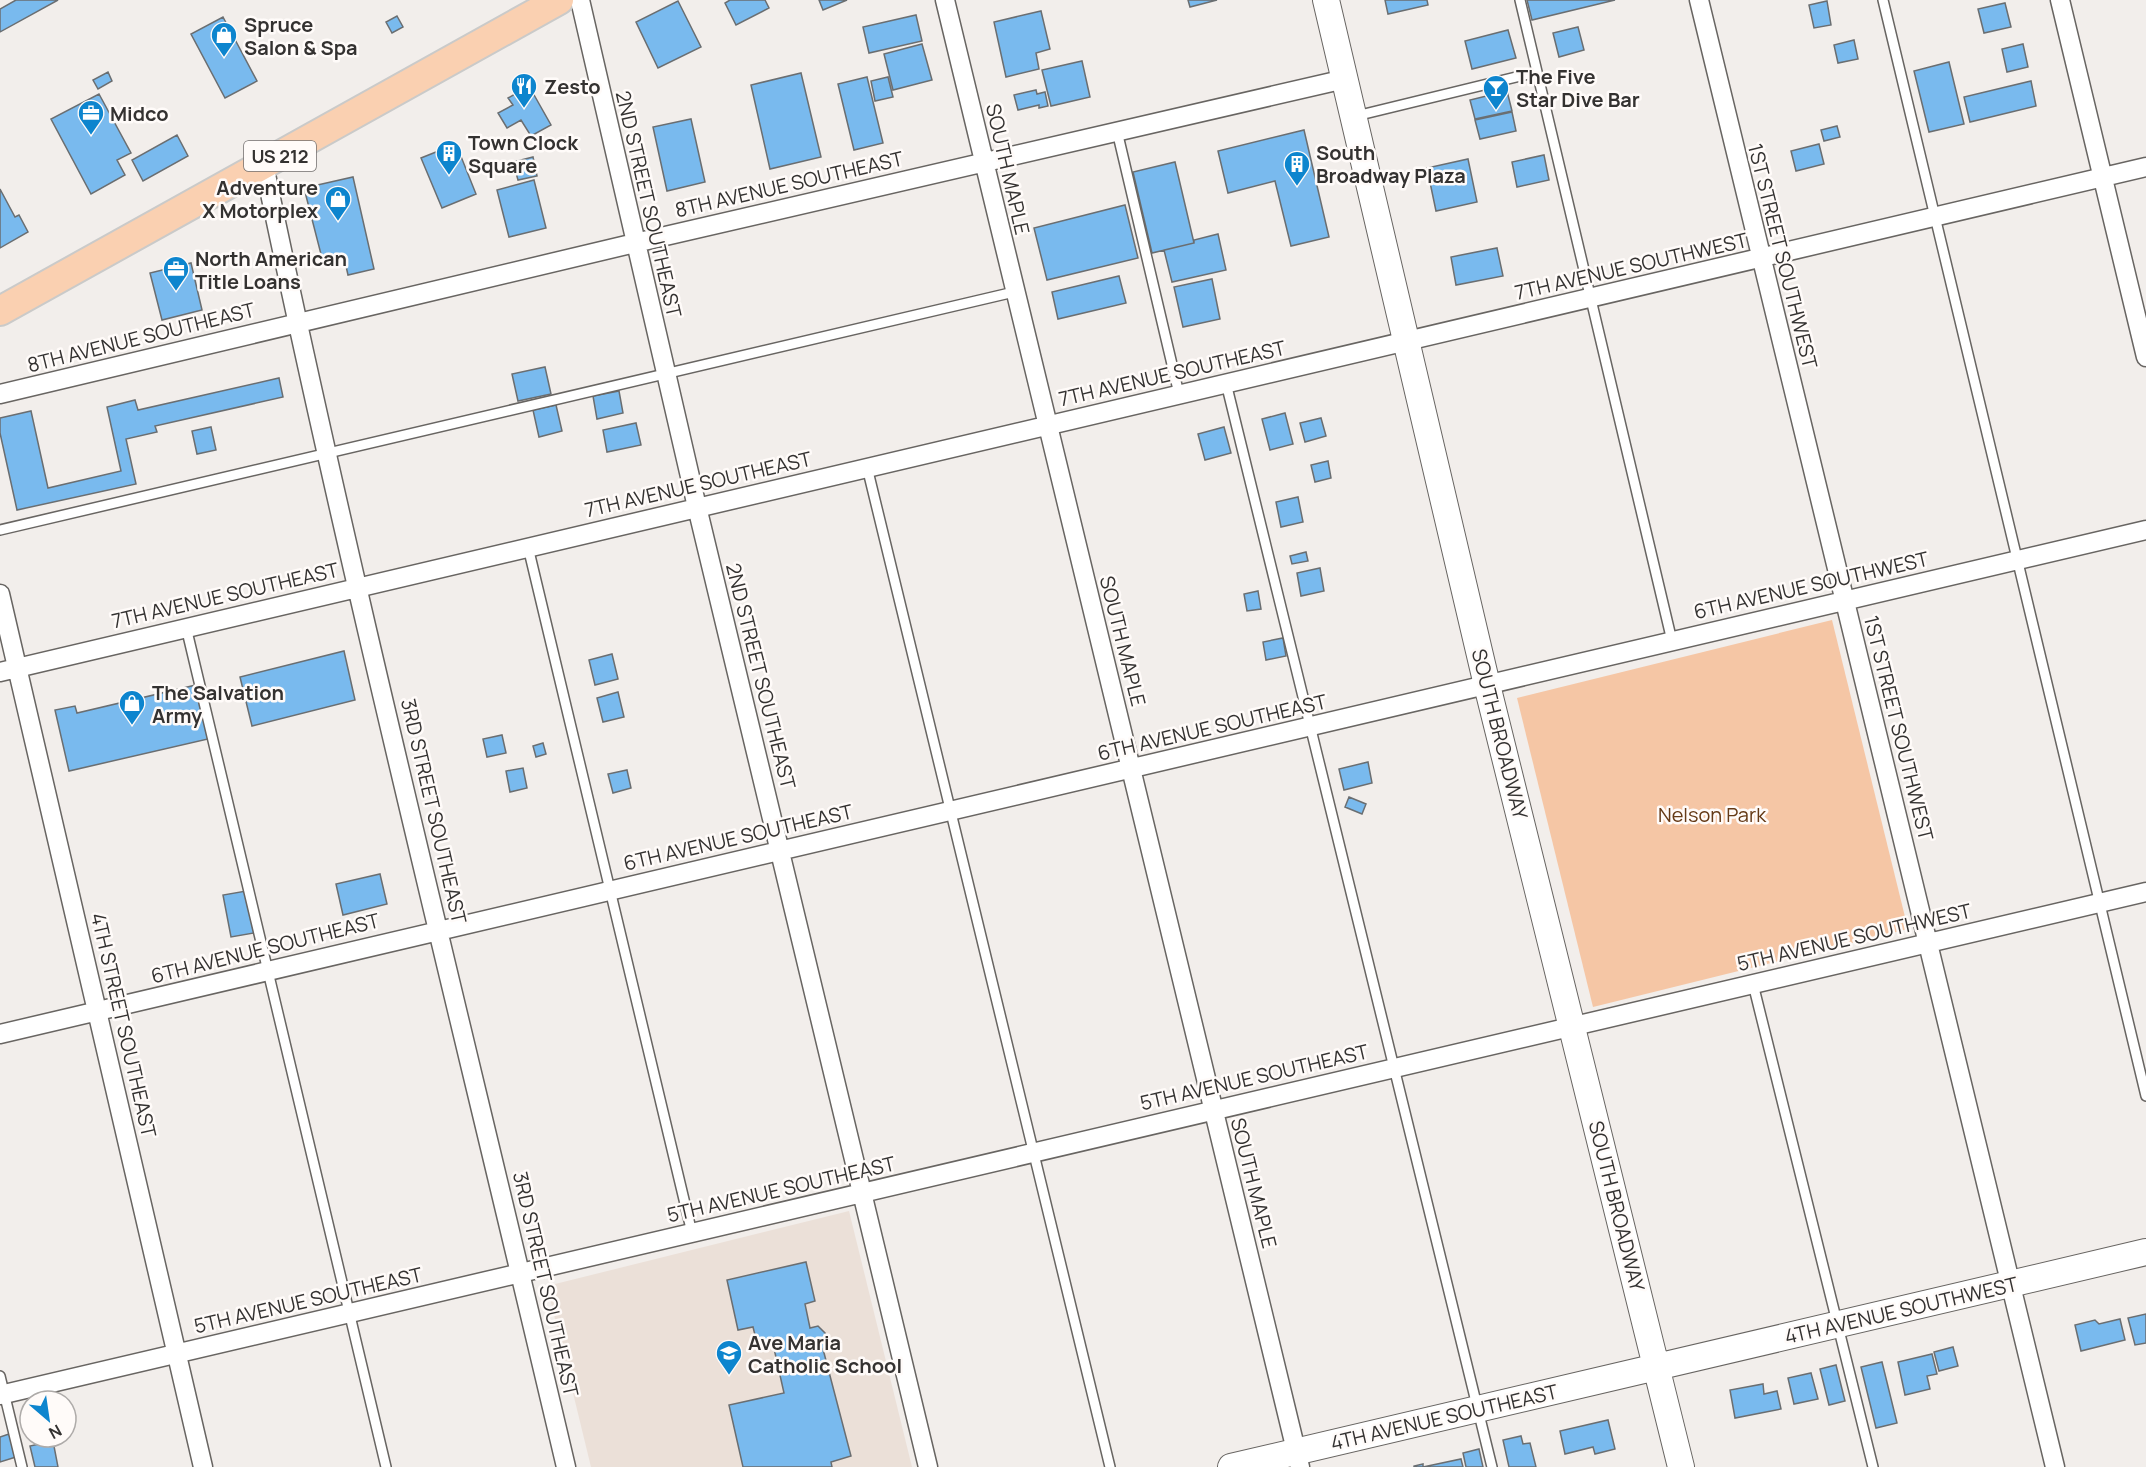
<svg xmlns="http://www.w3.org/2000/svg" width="2146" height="1467" font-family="Manrope,sans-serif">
<rect width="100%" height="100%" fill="#f2eeeb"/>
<path fill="#ebe0d8" d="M 849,1211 L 912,1467 L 591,1467 L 547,1286 Z"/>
<path fill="#f5c6a5" d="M 1832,620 L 1908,929 L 1593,1007 L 1517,698 Z"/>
<path fill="#79baee" stroke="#6a6e71" stroke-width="1.5" d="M 16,0 L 58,0 L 0,32 L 0,9 Z
M 730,0 L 765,0 L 769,8 L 736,25 L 725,3 Z
M 819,0 L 847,0 L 823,10 Z
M 1188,0 L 1217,0 L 1190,7 Z
M 1385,0 L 1427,0 L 1428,5 L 1388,14 Z
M 1527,0 L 1615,0 L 1532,20 Z
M 678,1 L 701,47 L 658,68 L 636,22 Z
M 1827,1 L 1831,25 L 1814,28 L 1809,5 Z
M 2005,3 L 2011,27 L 1984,33 L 1978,9 Z
M 1041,11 L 1050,49 L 1036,53 L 1039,69 L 1006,77 L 994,22 Z
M 916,15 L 922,41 L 869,53 L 863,27 Z
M 397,16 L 403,27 L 392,33 L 386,22 Z
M 223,17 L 257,81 L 225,98 L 191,34 Z
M 1578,27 L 1584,50 L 1559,57 L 1553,33 Z
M 1508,30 L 1516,58 L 1472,69 L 1465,41 Z
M 1854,40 L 1858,59 L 1838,63 L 1834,45 Z
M 922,44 L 932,80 L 893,90 L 884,54 Z
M 2023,44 L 2028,67 L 2007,72 L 2002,49 Z
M 1082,61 L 1090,97 L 1051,106 L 1042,70 Z
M 1949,62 L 1964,124 L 1929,132 L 1914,71 Z
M 108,72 L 112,81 L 98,89 L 93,80 Z
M 801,73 L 821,157 L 770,169 L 751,85 Z
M 867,77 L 883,143 L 854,150 L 838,84 Z
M 888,77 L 893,97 L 875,101 L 871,81 Z
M 2031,81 L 2036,106 L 1970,122 L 1964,97 Z
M 529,86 L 551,125 L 531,136 L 521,120 L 507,128 L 498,113 L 513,105 L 508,98 Z
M 1036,90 L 1037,94 L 1045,92 L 1048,106 L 1039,108 L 1039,105 L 1018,110 L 1014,95 Z
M 1507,91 L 1512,111 L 1475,119 L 1470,100 Z
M 99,94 L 131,153 L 117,160 L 125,175 L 91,194 L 51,119 Z
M 1512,112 L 1516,131 L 1480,139 L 1475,120 Z
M 691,119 L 705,182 L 667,191 L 653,127 Z
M 1837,126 L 1840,137 L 1824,141 L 1821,130 Z
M 1304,130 L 1329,237 L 1291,246 L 1275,181 L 1228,193 L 1218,151 Z
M 177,135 L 188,156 L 143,181 L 132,160 Z
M 456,144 L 476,194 L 442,208 L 421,158 Z
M 1819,144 L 1824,164 L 1796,171 L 1791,151 Z
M 1544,155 L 1549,180 L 1517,187 L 1512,162 Z
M 533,157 L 537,176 L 518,180 L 513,162 Z
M 1468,159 L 1477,202 L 1436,211 L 1427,168 Z
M 1175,162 L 1194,243 L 1152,253 L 1133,172 Z
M 353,177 L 374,269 L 348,275 L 344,257 L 323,262 L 304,188 Z
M 534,180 L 546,228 L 509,237 L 497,190 Z
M 0,189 L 15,217 L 19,215 L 28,232 L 0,248 Z
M 1125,205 L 1138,258 L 1047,280 L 1034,228 Z
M 1218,234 L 1226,270 L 1172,282 L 1164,250 L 1194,243 L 1194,240 Z
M 1497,248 L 1503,276 L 1456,285 L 1451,257 Z
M 191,263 L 202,310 L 162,320 L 150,273 Z
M 1119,276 L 1126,303 L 1058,319 L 1052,292 Z
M 1212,279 L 1220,319 L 1183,327 L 1174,287 Z
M 545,367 L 551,394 L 518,401 L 512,374 Z
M 279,378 L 283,397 L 155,426 L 157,432 L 126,439 L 136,484 L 17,510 L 0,433 L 0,418 L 31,411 L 48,488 L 121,471 L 107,407 L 135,400 L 138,410 Z
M 619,391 L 623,413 L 597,419 L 593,396 Z
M 556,405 L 562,431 L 539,437 L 533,410 Z
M 1285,413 L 1293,444 L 1270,450 L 1262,419 Z
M 1321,418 L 1326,436 L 1305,442 L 1300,423 Z
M 636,423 L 641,445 L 607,452 L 603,430 Z
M 211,427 L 216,450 L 197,454 L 192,431 Z
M 1224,427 L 1231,453 L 1205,460 L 1198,434 Z
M 1328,461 L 1331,478 L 1315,482 L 1311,465 Z
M 1298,497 L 1303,522 L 1281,527 L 1276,502 Z
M 1306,552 L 1308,561 L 1292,564 L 1290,556 Z
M 1320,568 L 1324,591 L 1301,596 L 1297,573 Z
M 1258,591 L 1261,609 L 1247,611 L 1244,594 Z
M 1283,638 L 1286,656 L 1266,660 L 1263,642 Z
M 344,651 L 355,700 L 252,726 L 240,677 Z
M 612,654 L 618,679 L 595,685 L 589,660 Z
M 196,685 L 208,739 L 69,771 L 55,710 L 75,706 L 77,713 Z
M 618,692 L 624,717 L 603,722 L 597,698 Z
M 502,735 L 506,753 L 487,757 L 483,739 Z
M 543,743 L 546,754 L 536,757 L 533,746 Z
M 1368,762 L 1372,783 L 1344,790 L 1339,769 Z
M 523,768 L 527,788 L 510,792 L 506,771 Z
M 627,770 L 631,788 L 613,793 L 608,774 Z
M 1349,797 L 1366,804 L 1362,814 L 1345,807 Z
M 380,874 L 387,904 L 343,915 L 336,884 Z
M 246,891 L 254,933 L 231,937 L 223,895 Z
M 806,1262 L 815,1301 L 805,1304 L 810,1328 L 818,1326 L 825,1333 L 828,1341 L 823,1349 L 851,1456 L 831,1462 L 832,1467 L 743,1467 L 729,1405 L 784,1393 L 773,1344 L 758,1347 L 753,1327 L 738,1330 L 727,1280 Z
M 2146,1314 L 2146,1343 L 2135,1345 L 2128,1318 Z
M 2120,1319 L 2125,1340 L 2081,1351 L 2075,1325 L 2095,1320 L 2099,1324 Z
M 1953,1347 L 1958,1366 L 1939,1371 L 1934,1352 Z
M 1932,1354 L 1937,1374 L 1927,1376 L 1930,1389 L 1905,1395 L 1898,1362 Z
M 1882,1362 L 1897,1423 L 1876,1428 L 1861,1367 Z
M 1836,1365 L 1845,1401 L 1829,1405 L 1820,1369 Z
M 1811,1373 L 1818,1399 L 1794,1404 L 1788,1378 Z
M 1763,1384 L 1764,1394 L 1777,1391 L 1781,1409 L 1735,1418 L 1730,1390 Z
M 1608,1420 L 1615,1449 L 1595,1454 L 1593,1447 L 1565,1454 L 1560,1431 Z
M 9,1434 L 16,1457 L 0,1462 L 0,1437 Z
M 1521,1436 L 1523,1444 L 1530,1443 L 1536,1467 L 1509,1467 L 1503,1440 Z
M 53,1441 L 58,1467 L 35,1467 L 30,1446 Z
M 1479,1449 L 1483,1467 L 1466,1467 L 1463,1453 Z
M 1461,1459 L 1463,1467 L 1414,1467 L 1414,1466 L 1423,1464 L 1423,1467 Z"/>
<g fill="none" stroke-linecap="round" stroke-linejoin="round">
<g stroke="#686562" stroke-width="12">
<path id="lane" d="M 1520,0 L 1672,641
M 1883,0 L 2146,1096
M 1356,116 L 1537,72
M 1117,131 L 1179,394
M 1226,383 L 1492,1467
M 867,467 L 1110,1467
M 0,530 L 1014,292
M 528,547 L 692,1233
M 186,627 L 386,1467
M 1753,984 L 1873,1467
M 0,1376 L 22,1467"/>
</g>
<g stroke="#686562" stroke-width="21">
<path id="street" d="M 580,0 L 697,507 L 928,1467
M 945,0 L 1300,1467
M 1699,0 L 2055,1467
M 2060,0 L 2146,357
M 264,165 C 355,601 464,1033 566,1467
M 0,394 L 635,243 L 1345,79
M 0,594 L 203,1467
M 0,672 L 2146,167
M 0,1034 L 2146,530
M 0,1395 L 2146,892"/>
</g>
<g stroke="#686562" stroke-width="28">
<path id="secondary" d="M 1326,0 L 1487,685 L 1681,1467
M 1231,1467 L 2146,1252"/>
</g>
<g stroke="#cacac9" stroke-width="32">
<path id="primary" d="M 0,311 L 559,0"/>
</g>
<use href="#lane" stroke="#fff" stroke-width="9"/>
<use href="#street" stroke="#fff" stroke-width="18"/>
<use href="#secondary" stroke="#fff" stroke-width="26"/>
<use href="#primary" stroke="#fad0b1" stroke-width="28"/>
</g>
<defs>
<g id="shop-pin" transform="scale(1.35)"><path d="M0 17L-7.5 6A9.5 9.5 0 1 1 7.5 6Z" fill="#0d85ce" stroke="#fffbf9"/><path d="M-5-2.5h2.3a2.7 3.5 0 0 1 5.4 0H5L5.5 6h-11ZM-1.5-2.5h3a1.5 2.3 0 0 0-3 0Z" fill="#fff"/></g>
<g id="restaurant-pin" transform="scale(1.35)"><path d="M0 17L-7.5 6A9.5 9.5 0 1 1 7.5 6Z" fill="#0d85ce" stroke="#fffbf9"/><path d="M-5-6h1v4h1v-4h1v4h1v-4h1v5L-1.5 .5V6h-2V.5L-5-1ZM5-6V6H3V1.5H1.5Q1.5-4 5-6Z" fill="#fff"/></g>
<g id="bar-pin" transform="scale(1.35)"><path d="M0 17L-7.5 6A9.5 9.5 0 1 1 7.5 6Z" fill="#0d85ce" stroke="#fffbf9"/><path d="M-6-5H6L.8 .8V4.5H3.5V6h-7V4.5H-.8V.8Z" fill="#fff"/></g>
<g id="office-pin" transform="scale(1.35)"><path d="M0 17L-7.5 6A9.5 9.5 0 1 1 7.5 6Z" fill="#0d85ce" stroke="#fffbf9"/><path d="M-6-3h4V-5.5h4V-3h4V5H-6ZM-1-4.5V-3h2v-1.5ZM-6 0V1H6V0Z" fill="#fff"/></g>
<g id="building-pin" transform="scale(1.35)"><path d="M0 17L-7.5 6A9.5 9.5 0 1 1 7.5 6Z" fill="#0d85ce" stroke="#fffbf9"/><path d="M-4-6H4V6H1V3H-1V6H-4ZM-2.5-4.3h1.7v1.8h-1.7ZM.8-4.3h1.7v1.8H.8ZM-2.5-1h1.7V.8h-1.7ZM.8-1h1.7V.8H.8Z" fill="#fff"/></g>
<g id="school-pin" transform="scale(1.35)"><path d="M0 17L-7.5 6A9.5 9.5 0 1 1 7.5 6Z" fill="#0d85ce" stroke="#fffbf9"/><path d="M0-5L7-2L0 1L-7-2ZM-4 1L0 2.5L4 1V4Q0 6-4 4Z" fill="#fff"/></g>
</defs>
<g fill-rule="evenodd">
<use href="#shop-pin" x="224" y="35"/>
<use href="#restaurant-pin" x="524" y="86"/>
<use href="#bar-pin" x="1496" y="88"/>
<use href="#office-pin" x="91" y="113"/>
<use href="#building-pin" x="449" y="153"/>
<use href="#building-pin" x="1297" y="164"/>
<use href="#shop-pin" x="338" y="199"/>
<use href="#office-pin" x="176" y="269"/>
<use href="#shop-pin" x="132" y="703"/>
<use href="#school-pin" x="729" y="1353"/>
</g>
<g text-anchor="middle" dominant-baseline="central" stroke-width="5" stroke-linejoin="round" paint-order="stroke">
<rect fill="#fffbf9" stroke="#716e6d" stroke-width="1.5" x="244" y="141" width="72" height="30" rx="4.5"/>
<g font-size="18" font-weight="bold" fill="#343231">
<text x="280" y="156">US 212</text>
</g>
<g font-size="20" font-weight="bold" fill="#343231" stroke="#fffbf9" text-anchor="start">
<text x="244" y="24">Spruce<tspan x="244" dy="23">Salon &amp; Spa</tspan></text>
<text x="1516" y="76">The Five<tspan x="1516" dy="23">Star Dive Bar</tspan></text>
<text x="544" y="86">Zesto</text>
<text x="110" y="113">Midco</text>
<text x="468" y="142">Town Clock<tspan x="468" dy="23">Square</tspan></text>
<text x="1316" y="152">South<tspan x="1316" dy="23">Broadway Plaza</tspan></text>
<text x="318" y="187" text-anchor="end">Adventure<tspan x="318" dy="23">X Motorplex</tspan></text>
<text x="195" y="258">North American<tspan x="195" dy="23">Title Loans</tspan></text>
<text x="152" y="692">The Salvation<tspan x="152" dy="23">Army</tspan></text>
<text x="748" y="1342">Ave Maria<tspan x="748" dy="23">Catholic School</tspan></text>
</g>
<g font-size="20" fill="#343231" stroke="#fffbf9">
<text transform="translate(1008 169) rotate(77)">SOUTH MAPLE</text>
<text transform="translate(789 184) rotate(-13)">8TH AVENUE SOUTHEAST</text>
<text transform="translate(649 204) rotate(77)">2ND STREET SOUTHEAST</text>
<text transform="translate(1783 256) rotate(76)">1ST STREET SOUTHWEST</text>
<text transform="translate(1631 266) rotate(-13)">7TH AVENUE SOUTHWEST</text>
<text transform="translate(141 337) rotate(-14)">8TH AVENUE SOUTHEAST</text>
<text transform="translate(1172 373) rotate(-13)">7TH AVENUE SOUTHEAST</text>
<text transform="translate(698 484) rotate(-13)">7TH AVENUE SOUTHEAST</text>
<text transform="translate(1811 585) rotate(-13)">6TH AVENUE SOUTHWEST</text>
<text transform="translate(225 595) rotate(-13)">7TH AVENUE SOUTHEAST</text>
<text transform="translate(1123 641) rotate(76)">SOUTH MAPLE</text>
<text transform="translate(761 676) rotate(76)">2ND STREET SOUTHEAST</text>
<text transform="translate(1212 727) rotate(-13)">6TH AVENUE SOUTHEAST</text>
<text transform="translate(1899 728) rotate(76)">1ST STREET SOUTHWEST</text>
<text transform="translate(1500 734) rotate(76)">SOUTH BROADWAY</text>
<text transform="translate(434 811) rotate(77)">3RD STREET SOUTHEAST</text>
<text transform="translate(738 837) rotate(-13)">6TH AVENUE SOUTHEAST</text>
<text transform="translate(1854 937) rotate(-13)">5TH AVENUE SOUTHWEST</text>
<text transform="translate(265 948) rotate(-14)">6TH AVENUE SOUTHEAST</text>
<text transform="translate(124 1025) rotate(77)">4TH STREET SOUTHEAST</text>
<text transform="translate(1254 1077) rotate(-13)">5TH AVENUE SOUTHEAST</text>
<text transform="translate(1254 1183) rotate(76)">SOUTH MAPLE</text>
<text transform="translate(781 1189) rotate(-13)">5TH AVENUE SOUTHEAST</text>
<text transform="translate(1617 1206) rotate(76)">SOUTH BROADWAY</text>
<text transform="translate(546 1284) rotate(77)">3RD STREET SOUTHEAST</text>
<text transform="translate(308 1300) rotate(-13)">5TH AVENUE SOUTHEAST</text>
<text transform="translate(1901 1310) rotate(-13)">4TH AVENUE SOUTHWEST</text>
<text transform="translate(1444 1417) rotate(-13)">4TH AVENUE SOUTHEAST</text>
</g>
<g font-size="20" fill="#653a16" stroke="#fffbf9">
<text x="1712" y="814">Nelson Park</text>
</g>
</g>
<g transform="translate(48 1419) rotate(151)"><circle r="28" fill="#fffbf9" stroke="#aeaba9" stroke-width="1.5"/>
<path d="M0-4.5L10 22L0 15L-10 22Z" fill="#0d85ce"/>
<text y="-9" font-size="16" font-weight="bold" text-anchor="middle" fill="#343231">N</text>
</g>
</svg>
